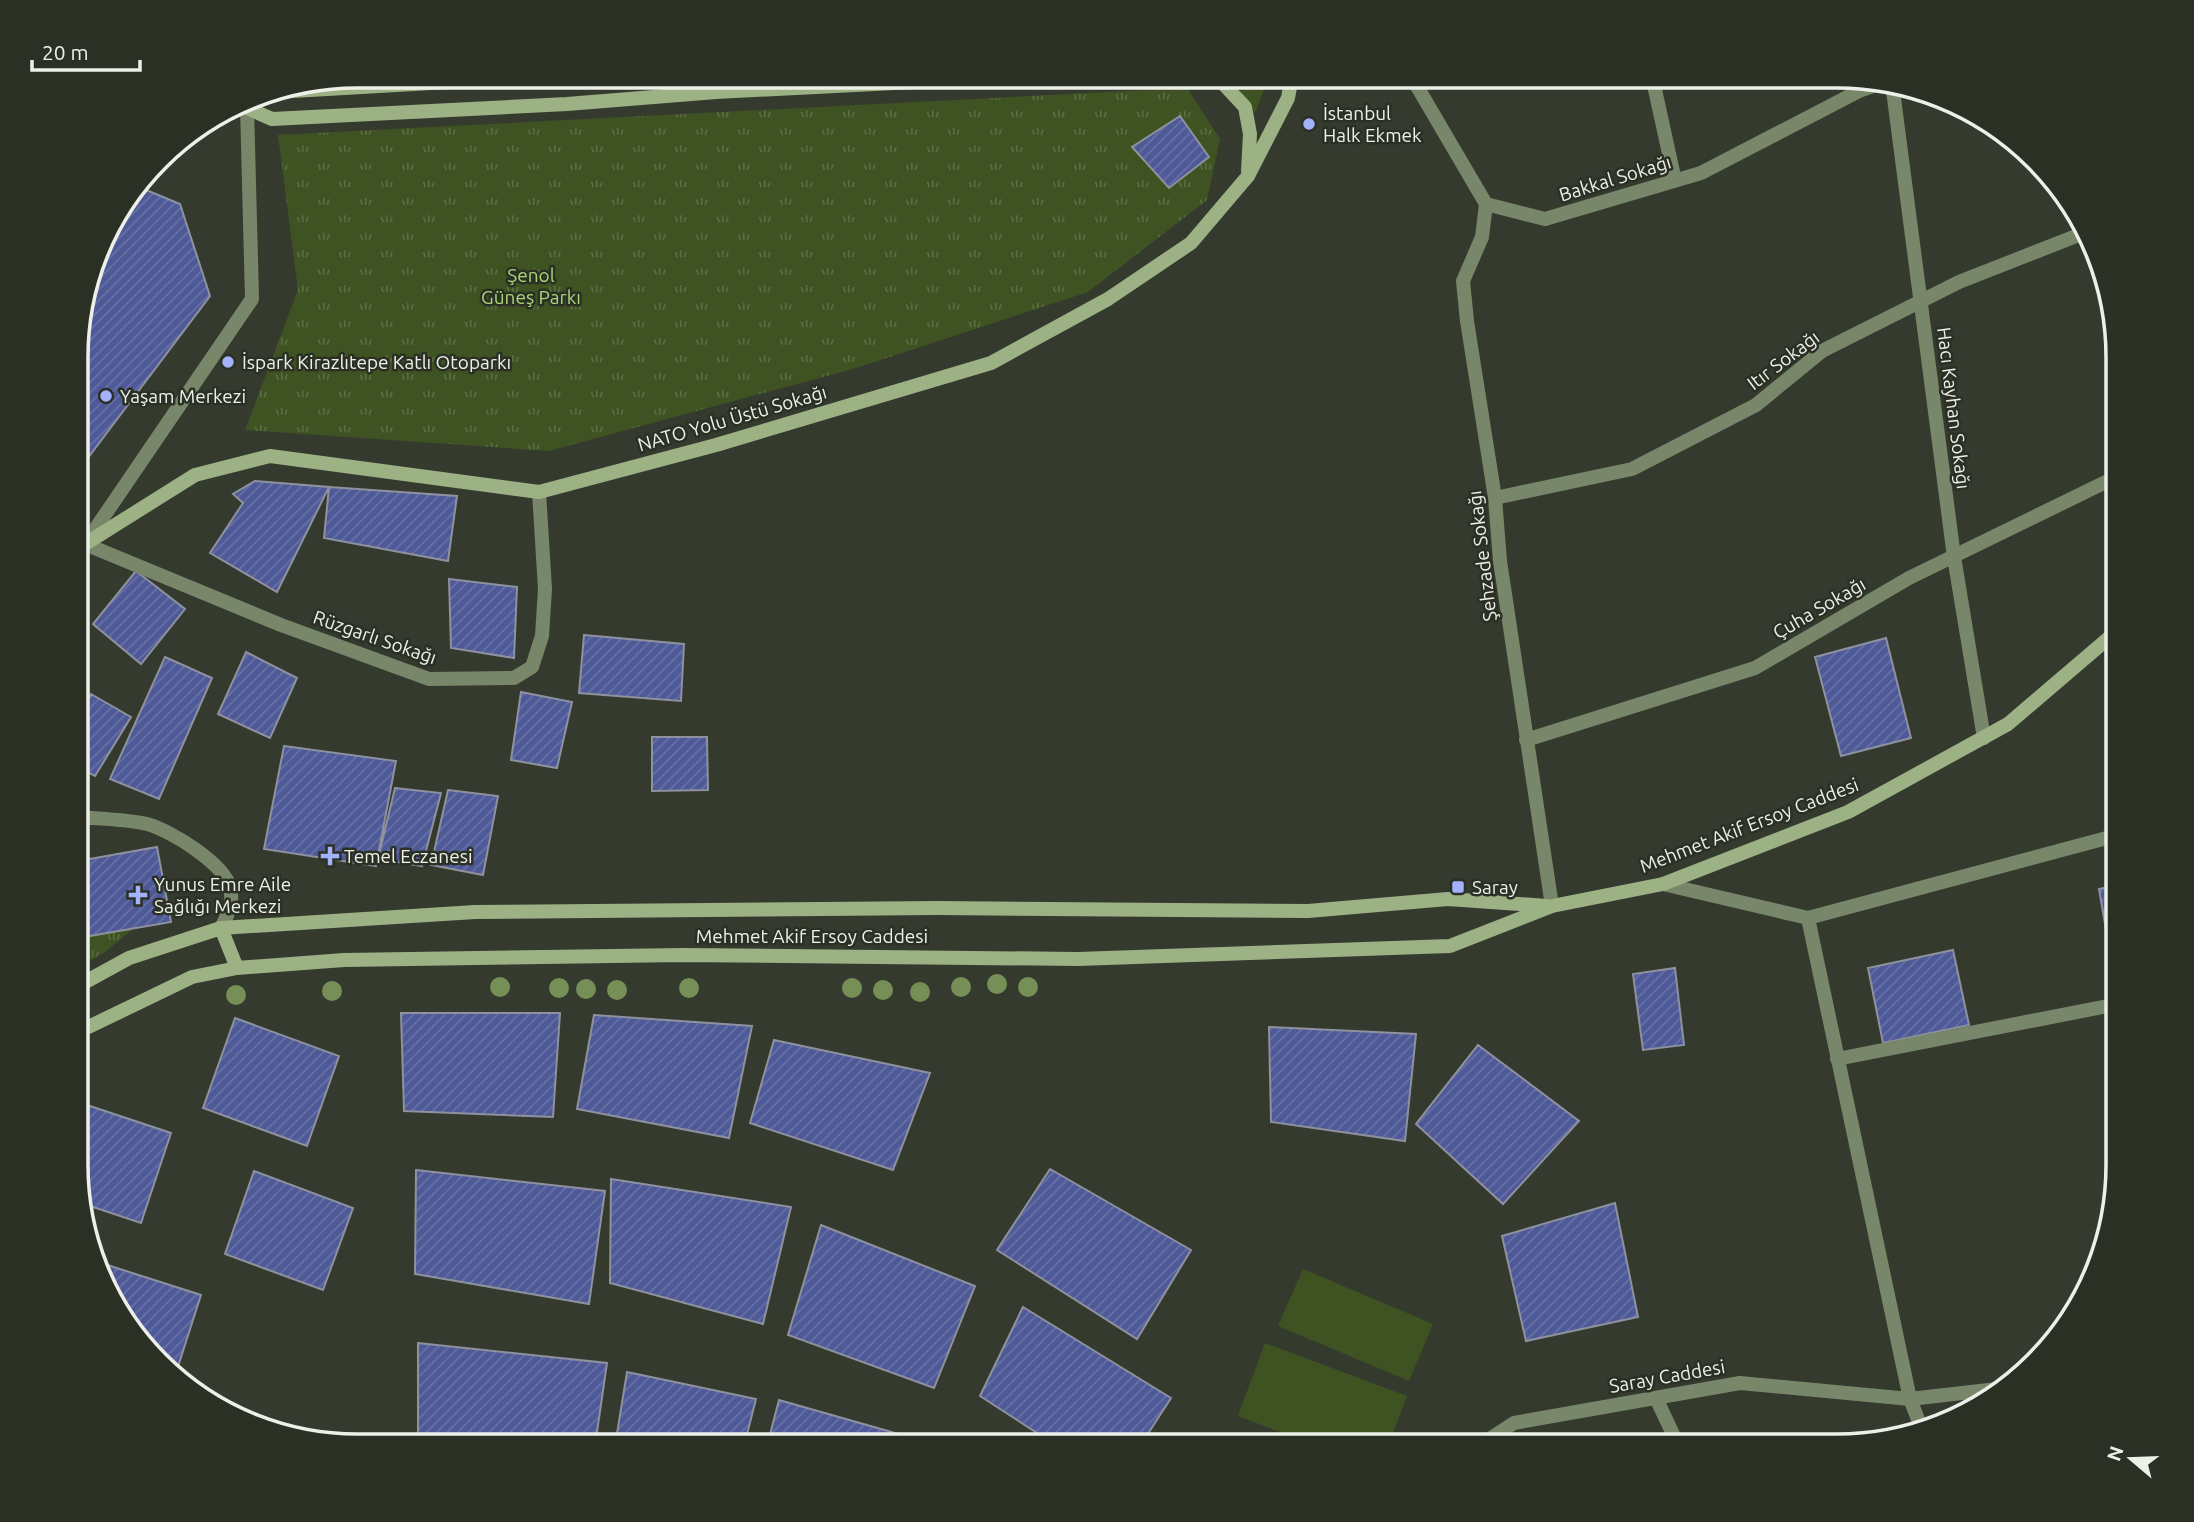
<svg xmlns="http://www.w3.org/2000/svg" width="2194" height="1522" font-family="Ubuntu,sans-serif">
<defs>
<pattern id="park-tufts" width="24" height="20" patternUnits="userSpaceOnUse" patternTransform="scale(1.75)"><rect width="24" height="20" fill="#3e5321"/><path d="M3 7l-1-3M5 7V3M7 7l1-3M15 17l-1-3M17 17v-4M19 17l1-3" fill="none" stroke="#5a6c41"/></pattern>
<pattern id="building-hatch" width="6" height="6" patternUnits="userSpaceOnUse" patternTransform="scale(1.75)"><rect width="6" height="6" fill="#4e5997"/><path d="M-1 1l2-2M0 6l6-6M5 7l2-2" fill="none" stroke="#6871a6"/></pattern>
</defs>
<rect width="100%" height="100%" fill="#353a2f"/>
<path fill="#3e5321" d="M 1230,76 L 1269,76 L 1255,113 Z
M 1303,1269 L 1433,1324 L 1409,1381 L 1278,1326 Z
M 1265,1343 L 1407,1396 L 1388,1447 L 1319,1447 L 1238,1416 Z"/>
<path fill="url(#park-tufts)" d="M 1187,88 L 1220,139 L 1207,200 L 1088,292 L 856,368 L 549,451 L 245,430 L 298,290 L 278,135 Z
M 133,929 L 106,951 L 78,968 L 78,938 Z"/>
<path fill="url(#building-hatch)" stroke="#8e919e" stroke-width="2" d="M 1180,116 L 1209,157 L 1169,188 L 1132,147 Z
M 139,187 L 180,204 L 210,296 L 78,471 L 78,321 L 104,232 Z
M 255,481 L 329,487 L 277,592 L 210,553 L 243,503 L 233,494 Z
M 329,487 L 457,496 L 448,561 L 324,538 Z
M 136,571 L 185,609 L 141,664 L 93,624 Z
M 449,579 L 517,587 L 514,658 L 451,648 Z
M 584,635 L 684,644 L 681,701 L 579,693 Z
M 1886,638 L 1911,738 L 1841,756 L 1815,657 Z
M 246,652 L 297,678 L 270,738 L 218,714 Z
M 165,657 L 212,678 L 159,799 L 110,779 Z
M 521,692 L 572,702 L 557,768 L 511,760 Z
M 91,694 L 131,717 L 95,776 L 78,767 L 78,718 Z
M 652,737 L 707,737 L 708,790 L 652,791 Z
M 284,746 L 396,761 L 376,866 L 264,849 Z
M 395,788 L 441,793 L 422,866 L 378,859 Z
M 448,790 L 498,796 L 483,875 L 431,865 Z
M 157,847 L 171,922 L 78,938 L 78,861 Z
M 2118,885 L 2118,945 L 2109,947 L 2099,889 Z
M 1953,950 L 1969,1025 L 1883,1043 L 1868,968 Z
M 1675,968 L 1684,1045 L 1643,1050 L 1633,974 Z
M 401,1013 L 560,1013 L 553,1117 L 404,1111 Z
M 594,1015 L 752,1026 L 729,1138 L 577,1109 Z
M 235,1018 L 339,1056 L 307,1146 L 203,1108 Z
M 1269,1027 L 1416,1034 L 1405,1141 L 1271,1122 Z
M 774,1040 L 930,1073 L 893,1170 L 750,1123 Z
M 1478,1045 L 1579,1121 L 1503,1204 L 1416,1124 Z
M 78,1102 L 171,1133 L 141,1223 L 78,1202 Z
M 1050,1169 L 1191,1250 L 1137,1339 L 997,1250 Z
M 416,1170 L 605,1191 L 589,1304 L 415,1274 Z
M 254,1171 L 353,1208 L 323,1290 L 225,1254 Z
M 611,1179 L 791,1207 L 763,1324 L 610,1283 Z
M 1615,1203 L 1638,1317 L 1526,1341 L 1502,1236 Z
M 821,1225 L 975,1286 L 934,1388 L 788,1335 Z
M 98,1262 L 201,1295 L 175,1376 L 113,1306 Z
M 1023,1307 L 1171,1398 L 1140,1446 L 1057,1446 L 980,1396 Z
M 418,1343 L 607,1363 L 595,1446 L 418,1446 Z
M 627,1372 L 756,1399 L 744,1446 L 615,1446 Z
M 779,1400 L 916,1439 L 913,1446 L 767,1446 Z"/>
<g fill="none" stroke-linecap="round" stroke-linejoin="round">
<path stroke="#78866a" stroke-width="14" d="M 1411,76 L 1486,204 L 1545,219 L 1701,173 L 1859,91 L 1885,82
M 1652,76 L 1675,181
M 1892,83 L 1954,557 L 1984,738
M 247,107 L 252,299 L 85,544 L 281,625 L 429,679 L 514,678 L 532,667 L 542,636 L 545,589 L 539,492
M 1486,204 L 1482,237 L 1463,281 L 1467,321 L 1495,498 L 1500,561 L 1552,906
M 1495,498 L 1632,469 L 1756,405 L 1822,351 L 1959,282 L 2089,231
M 1526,740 L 1755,668 L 1909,578 L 2118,476
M 78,817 C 101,819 124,819 147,824 C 170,830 225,864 230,888 C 234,904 228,914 221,928
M 1663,884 L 1808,918 L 1910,1399 L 1921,1427
M 1808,918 L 2118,835
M 1837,1059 L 2118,1004
M 1656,1398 L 1679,1447
M 1477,1447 L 1514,1423 L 1740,1383 L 1910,1399 L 1997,1389"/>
<path stroke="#9cb285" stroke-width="14" d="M 1216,76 L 1245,107 L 1250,134 L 1248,171
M 275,92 L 571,75
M 238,104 L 272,119 L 567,104 L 716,92 L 1032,76
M 247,107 L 272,92
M 78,553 L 85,544 L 195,475 L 270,456 L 539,492 L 716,445 L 991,363 L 1108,299 L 1191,243 L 1248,176 L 1288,98 L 1292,76
M 221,928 L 237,968
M 78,986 L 129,958 L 221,928 L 475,912 L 938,908 L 1308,911 L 1448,899 L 1547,906
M 78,1032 L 192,977 L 237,968 L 344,960 L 683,955 L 1078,959 L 1450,946 L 1552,906 L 1663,884 L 1848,812 L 2008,724 L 2118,630"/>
</g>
<g fill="#768f57">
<circle cx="997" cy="984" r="10"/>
<circle cx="500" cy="987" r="10"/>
<circle cx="961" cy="987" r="10"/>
<circle cx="1028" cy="987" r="10"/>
<circle cx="559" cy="988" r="10"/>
<circle cx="689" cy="988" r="10"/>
<circle cx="852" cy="988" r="10"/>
<circle cx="586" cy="989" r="10"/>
<circle cx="617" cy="990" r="10"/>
<circle cx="883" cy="990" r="10"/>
<circle cx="332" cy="991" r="10"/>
<circle cx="920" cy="992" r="10"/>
<circle cx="236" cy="995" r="10"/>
</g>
<g fill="#a2b2fd" stroke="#2b3025" stroke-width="2.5">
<circle cx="1309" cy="124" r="7"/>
<circle cx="228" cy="362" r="7"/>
<circle cx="106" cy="396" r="7"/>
<path d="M326.5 845.5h7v7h7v7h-7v7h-7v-7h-7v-7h7z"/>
<rect x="1451" y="880" width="14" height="14" rx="3.5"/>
<path d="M134.5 884.5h7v7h7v7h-7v7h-7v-7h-7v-7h7z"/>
</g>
<g text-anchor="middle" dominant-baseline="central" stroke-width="5" stroke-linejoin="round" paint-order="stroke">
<g font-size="19" fill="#edf0e9" stroke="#2b3025" text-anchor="start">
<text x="1323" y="113">İstanbul<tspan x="1323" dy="22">Halk Ekmek</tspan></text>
<text x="242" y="362">İspark Kirazlıtepe Katlı Otoparkı</text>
<text x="120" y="396">Yaşam Merkezi</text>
<text x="344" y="856">Temel Eczanesi</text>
<text x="154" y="884">Yunus Emre Aile<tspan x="154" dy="22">Sağlığı Merkezi</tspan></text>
<text x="1472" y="887">Saray</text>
</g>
<g font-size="19" fill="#edf0e9" stroke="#2b3025">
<text transform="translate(1615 178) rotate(-17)">Bakkal Sokağı</text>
<text transform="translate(1783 360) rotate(-37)">Itır Sokağı</text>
<text transform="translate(1954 408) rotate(83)">Hacı Kayhan Sokağı</text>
<text transform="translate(732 418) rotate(-16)">NATO Yolu Üstü Sokağı</text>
<text transform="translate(1482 556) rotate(-97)">Şehzade Sokağı</text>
<text transform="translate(1819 608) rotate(-30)">Çuha Sokağı</text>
<text transform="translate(375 637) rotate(19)">Rüzgarlı Sokağı</text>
<text transform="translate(1749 825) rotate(-21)">Mehmet Akif Ersoy Caddesi</text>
<text x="812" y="936">Mehmet Akif Ersoy Caddesi</text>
<text transform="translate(1667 1376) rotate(-10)">Saray Caddesi</text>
</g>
<g font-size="19" fill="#abd578" stroke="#2b3025">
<text x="531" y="275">Şenol<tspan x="531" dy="22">Güneş Parkı</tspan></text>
</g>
</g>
<path d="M0 0H2194V1522H0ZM357 88H1837A269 269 0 0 1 2106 357V1165A269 269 0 0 1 1837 1434H357A269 269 0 0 1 88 1165V357A269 269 0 0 1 357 88Z" fill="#2b3025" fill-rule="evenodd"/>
<path fill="none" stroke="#edf0e9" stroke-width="3.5" d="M357 88H1837A269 269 0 0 1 2106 357V1165A269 269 0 0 1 1837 1434H357A269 269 0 0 1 88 1165V357A269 269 0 0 1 357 88Z"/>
<g transform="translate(2131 1459) rotate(289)" stroke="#2b3025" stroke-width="5" paint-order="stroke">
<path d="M0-5L12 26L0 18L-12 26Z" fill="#edf0e9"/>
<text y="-10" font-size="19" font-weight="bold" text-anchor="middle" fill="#edf0e9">N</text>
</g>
<path d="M32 60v10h108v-10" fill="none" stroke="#edf0e9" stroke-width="3.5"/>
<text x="42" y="60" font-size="21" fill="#edf0e9" stroke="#2b3025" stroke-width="5" paint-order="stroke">20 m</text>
</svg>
